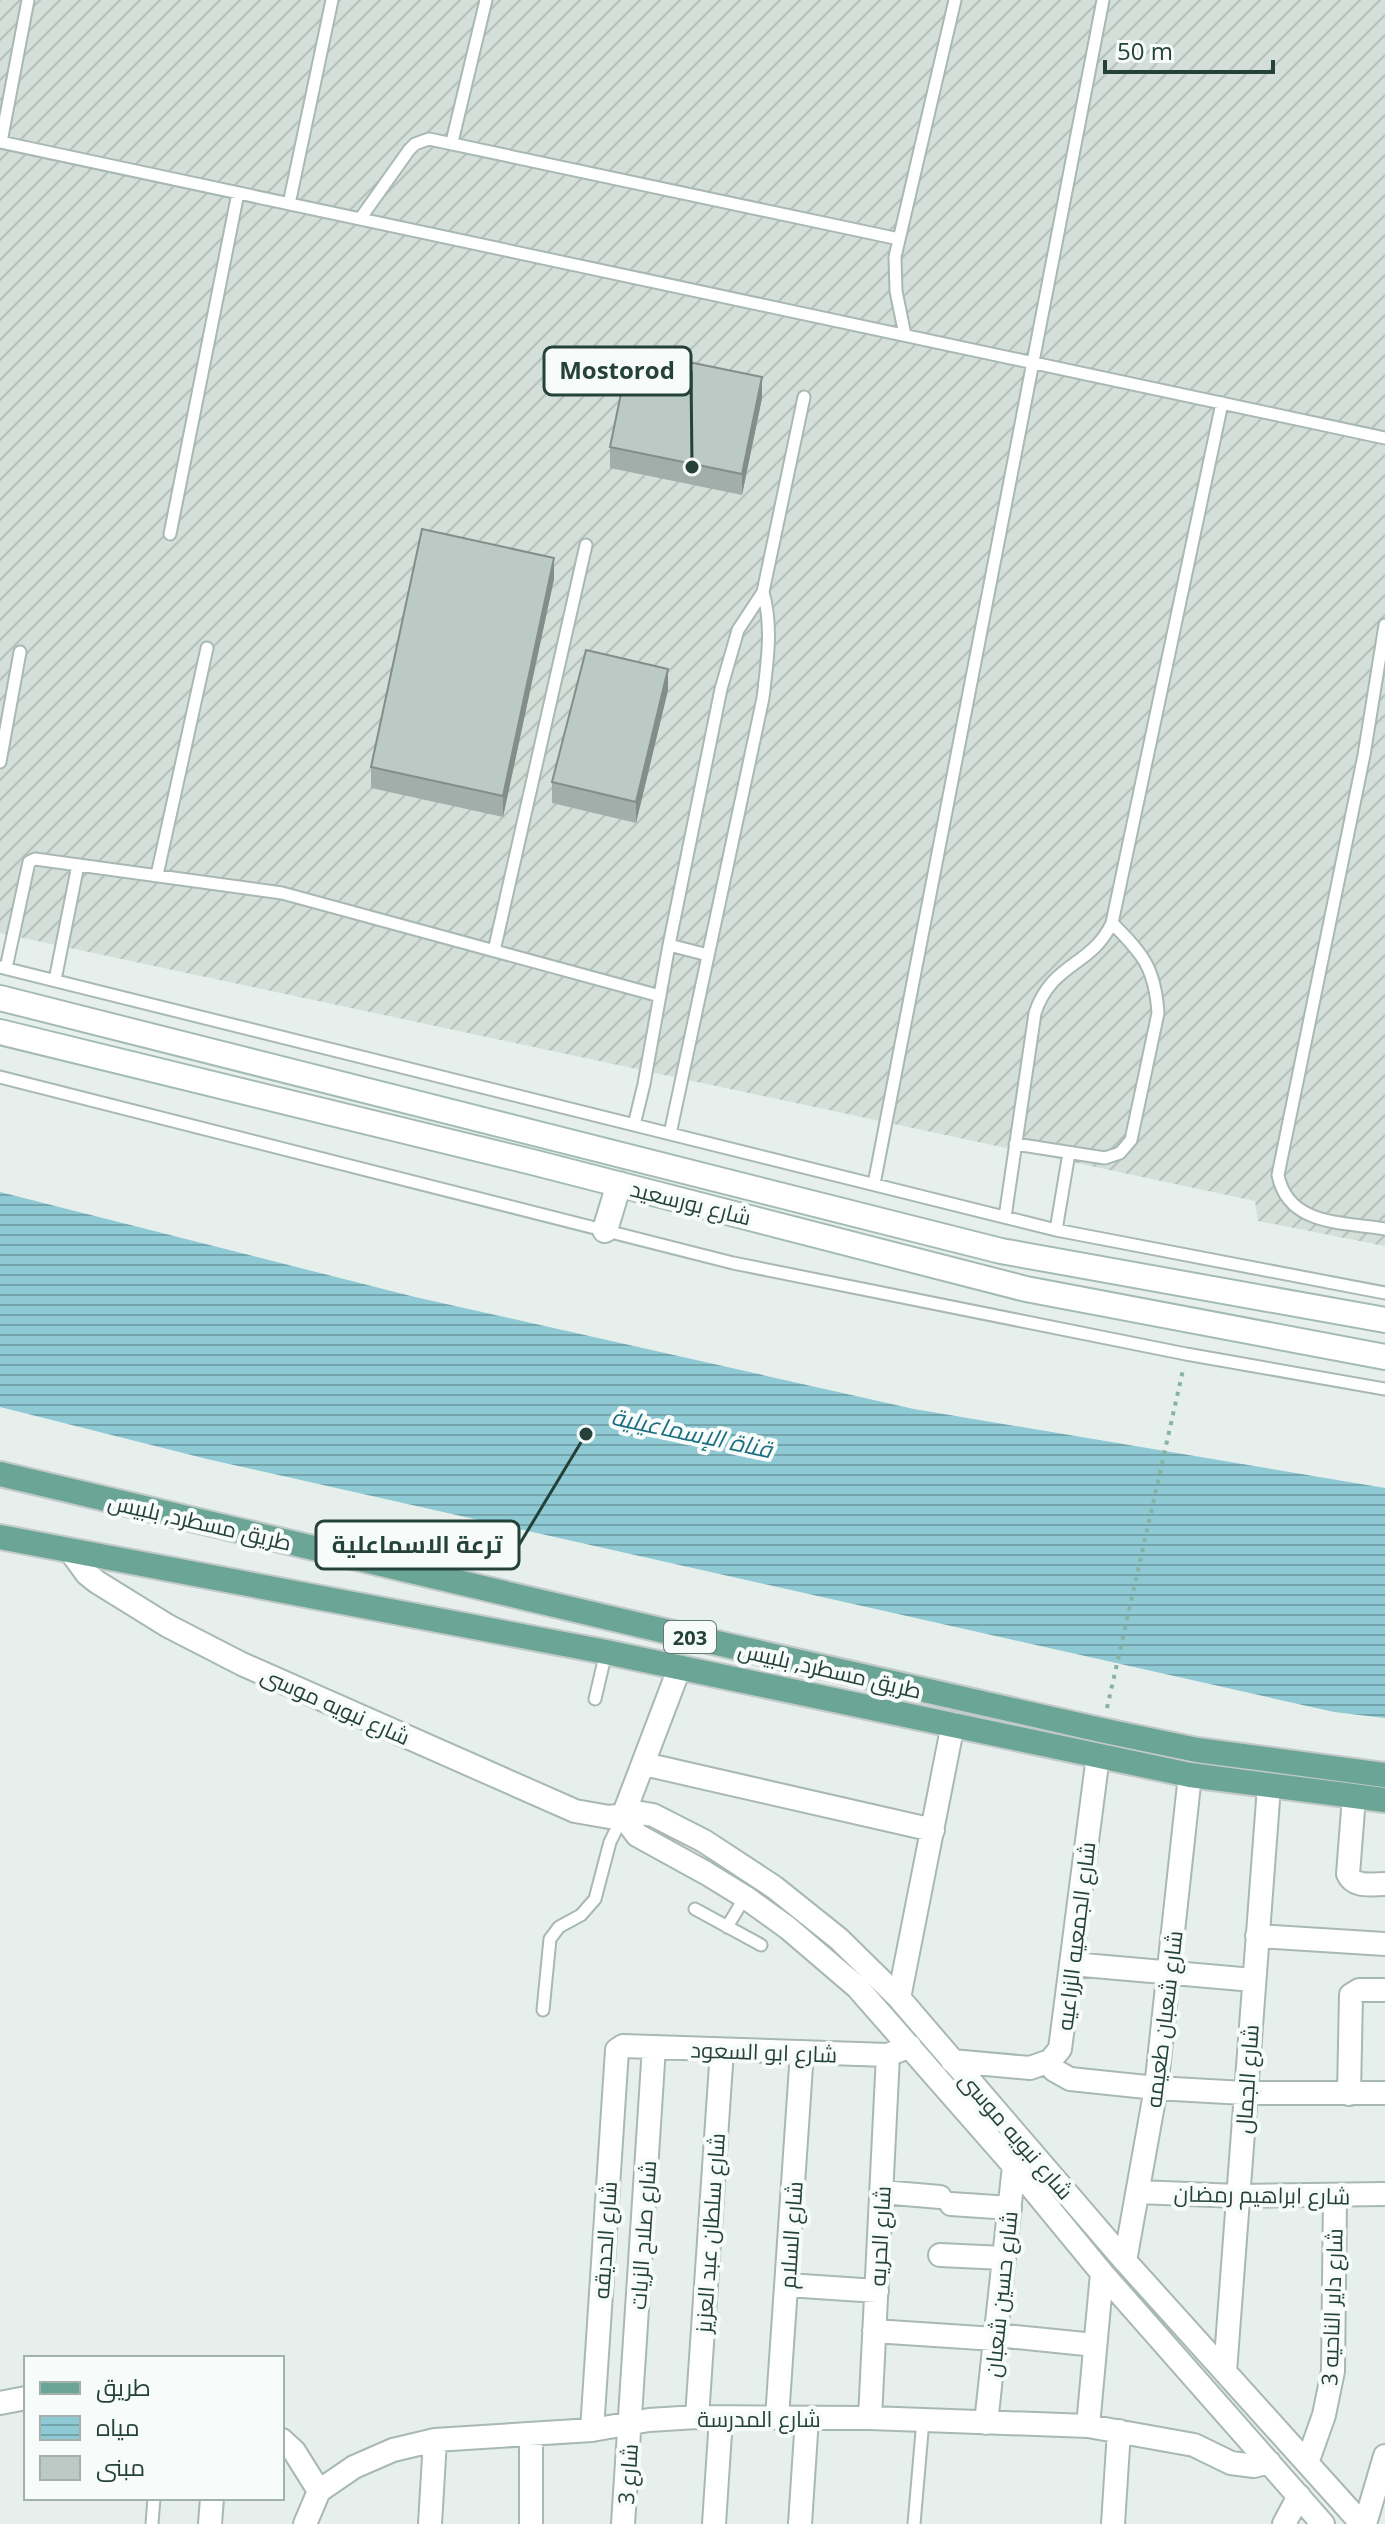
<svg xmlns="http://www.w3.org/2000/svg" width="1385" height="2524" font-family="'Open Sans',Cairo,sans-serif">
<defs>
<pattern id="industrial-furrows" width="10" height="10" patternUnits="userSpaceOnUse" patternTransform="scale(2)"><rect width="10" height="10" fill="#d4dfda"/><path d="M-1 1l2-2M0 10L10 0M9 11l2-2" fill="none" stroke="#b6c1bc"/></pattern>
<pattern id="water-rules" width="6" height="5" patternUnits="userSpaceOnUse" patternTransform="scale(2)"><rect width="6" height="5" fill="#8ec9d4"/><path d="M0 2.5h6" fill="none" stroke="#74a5ad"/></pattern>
</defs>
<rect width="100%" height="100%" fill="#e6efeb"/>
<path fill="url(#industrial-furrows)" d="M 0,0 L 1385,0 L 1385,1246 L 1258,1221 L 1255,1201 L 0,933 Z"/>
<path fill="url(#water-rules)" d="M 0,1192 L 415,1297 L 914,1409 L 1385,1488 L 1385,1718 L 1334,1712 L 207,1459 L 0,1407 Z"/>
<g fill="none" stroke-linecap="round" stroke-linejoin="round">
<g stroke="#a8b8b2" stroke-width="15">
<path id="lane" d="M 0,142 L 1385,438
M 1,142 L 28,0
M 452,142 L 486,0
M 289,204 L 332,0
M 360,219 L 409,150 L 415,144 L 429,139 L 899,239
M 905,335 L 896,291 L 895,257 L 955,0
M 170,534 L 238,193
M 1385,625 L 1364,755 L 1278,1175 C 1288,1226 1343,1222 1385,1229
M 0,762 L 20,652
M 157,875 L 207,648
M 669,945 L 708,955
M 494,951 L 586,545
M 0,967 L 1056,1230 L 1385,1293
M 6,968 L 29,862 L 35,859 L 282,893 L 660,996
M 55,980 L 78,865
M 0,1077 L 733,1263 L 1186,1354 L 1385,1389
M 634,1125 L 644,1084 L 669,945 L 721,689 L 738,630 L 763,592 L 804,397
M 670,1134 L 763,698 C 767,663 773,627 763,592
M 1015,1144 L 1105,1158 L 1120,1153 L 1131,1140 L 1158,1013 C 1155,968 1143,954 1112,923
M 874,1184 L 1103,0
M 1005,1217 L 1035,1013 C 1052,962 1091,967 1112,923 L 1222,403
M 1056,1230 L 1069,1153
M 595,1699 L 606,1652
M 695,1909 L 761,1945
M 727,1927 L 745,1897
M 543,2010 L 550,1939 L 559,1927 L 581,1915 L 595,1899 L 610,1842 L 623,1816
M 152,2524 L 154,2498
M 914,2524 L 923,2420"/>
</g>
<g stroke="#a8b8b2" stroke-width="26">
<path id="street" d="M 71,1552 L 87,1574 L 97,1582 L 168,1626 L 242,1664 L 575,1811 L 609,1817 L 641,1813 L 653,1815 L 704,1841 L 774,1887 L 839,1939 L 899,1998 L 1125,2261 L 1362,2524
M 644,1764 L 933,1830
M 1354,1797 L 1348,1874 C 1354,1888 1372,1884 1385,1884
M 623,1816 L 637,1835 L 706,1873 L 745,1897 L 788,1928 L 857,1987 L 1014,2166 L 1102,2273 L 1323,2524
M 623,1816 L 679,1669
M 1257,1936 L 1385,1944
M 1072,1964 L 1253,1980
M 899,1998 L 953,1724
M 952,2061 L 1030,2068 L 1050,2061 L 1060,2049 L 1098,1756
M 1050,2061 L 1054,2070 L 1070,2079 L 1156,2088 L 1244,2093 L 1385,2093
M 1349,2094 L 1351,1995 L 1359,1990 L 1385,1990
M 882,2192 L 940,2197
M 1138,2192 L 1238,2196 L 1385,2194
M 951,2204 L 1010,2208
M 940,2255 L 1004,2258
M 1125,2261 L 1156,2088 L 1190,1775
M 787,2285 L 877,2291
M 874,2331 L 995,2339
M 996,2335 L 1095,2345
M 1225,2372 L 1269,1787
M 0,2403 L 26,2398
M 697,2417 L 722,2050
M 777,2418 L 802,2052
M 870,2418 L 888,2055
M 986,2423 L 1014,2166
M 1088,2426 L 1102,2273
M 592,2430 L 617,2050 L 623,2046 L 888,2055 L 910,2046
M 531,2434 L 531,2524
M 282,2440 L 294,2451 L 319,2491
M 1307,2463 L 1324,2415 L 1333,2371 L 1335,2196
M 319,2491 L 354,2467 L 393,2450 L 435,2440 L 592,2430 L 649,2420 L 697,2417 L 870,2418 L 1088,2426 L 1194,2445 L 1231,2463 L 1254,2466 L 1269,2462
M 210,2524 L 212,2498
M 305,2524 L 319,2491
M 430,2524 L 435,2440
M 623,2524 L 654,2047
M 714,2524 L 721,2418
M 800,2524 L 807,2418
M 1113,2524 L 1119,2431
M 1284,2524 L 1299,2496
M 1365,2524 L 1385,2456"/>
</g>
<g stroke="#a4bbb3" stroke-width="28">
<path id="secondary" d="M 0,998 L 1001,1251 L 1385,1320
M 0,1032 L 532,1162 L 1026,1289 L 1385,1357
M 605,1230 L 619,1184"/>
</g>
<g stroke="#c2cac8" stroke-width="28">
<path id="primary" d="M 0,1474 L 686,1636 L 1101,1730 L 1197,1750 L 1385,1775
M 0,1537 L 606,1652 L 1190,1775 L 1385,1800"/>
</g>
<path stroke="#86b3a5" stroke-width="4" stroke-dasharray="4 6" stroke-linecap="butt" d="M 1107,1708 L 1183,1370"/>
<use href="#lane" stroke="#fff" stroke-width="11"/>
<use href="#street" stroke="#fff" stroke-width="22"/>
<use href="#secondary" stroke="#fff" stroke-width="24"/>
<use href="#primary" stroke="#6aa596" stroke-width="24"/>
</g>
<path fill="#a1aea9" d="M 762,398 L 742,495 L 610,468 L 610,447 Z
M 554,579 L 503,817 L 371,788 L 371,767 Z
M 668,690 L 636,823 L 552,803 L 552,782 Z"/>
<path fill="#838d89" d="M 762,377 L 762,398 L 742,495 L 742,474 Z
M 554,558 L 554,579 L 503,817 L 503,796 Z
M 668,669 L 668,690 L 636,823 L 636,802 Z"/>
<path fill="#bbcac4" stroke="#838d89" stroke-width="2" d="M 630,350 L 762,377 L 742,474 L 610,447 Z
M 422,529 L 554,558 L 503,796 L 371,767 Z
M 586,650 L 668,669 L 636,802 L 552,782 Z"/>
<g text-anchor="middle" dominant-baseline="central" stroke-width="8" stroke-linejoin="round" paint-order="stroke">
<rect fill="#f7fbf9" stroke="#637a73" stroke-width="2" x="664" y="1621" width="52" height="32" rx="6"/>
<g font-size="20" font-weight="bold" fill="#24423a">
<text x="690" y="1637">203</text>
</g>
<g font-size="22" fill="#24423a" stroke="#f7fbf9">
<text transform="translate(691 1202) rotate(14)">شارع بورسعيد</text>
<text transform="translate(200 1521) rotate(13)">طريق مسطرد, بلبيس</text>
<text transform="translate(830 1669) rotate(13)">طريق مسطرد, بلبيس</text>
<text transform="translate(336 1705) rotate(24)">شارع نبويه موسى</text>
<text transform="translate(1075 1936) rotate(-83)">شارع الجمعيه الزراعيه</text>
<text transform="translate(1163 2019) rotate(-83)">شارع شعبان طعيمه</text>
<text transform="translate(764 2051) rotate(2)">شارع ابو السعود</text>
<text transform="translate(1246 2079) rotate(-86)">شارع الجمال</text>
<text transform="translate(1017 2135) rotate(49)">شارع نبويه موسى</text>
<text transform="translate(1262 2194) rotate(1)">شارع ابراهيم رمضان</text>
<text transform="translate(709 2233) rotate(-86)">شارع سلطان عبد العزيز</text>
<text transform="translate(642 2235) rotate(-86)">شارع صلاح الزيات</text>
<text transform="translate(790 2235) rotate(-86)">شارع السلام</text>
<text transform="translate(879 2236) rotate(-87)">شارع الحريه</text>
<text transform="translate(604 2240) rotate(-86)">شارع الحديقه</text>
<text transform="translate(1000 2294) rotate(-84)">شارع حسين شعبان</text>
<text transform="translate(1331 2307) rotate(-88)">شارع داير الناحيه 3</text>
<text x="759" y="2418">شارع المدرسة</text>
<text transform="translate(627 2474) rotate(-86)">شارع 3</text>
</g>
<g font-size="24" font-style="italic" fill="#1c6f80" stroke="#f7fbf9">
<text transform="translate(692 1432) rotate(12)">قناة الإسماعيلية</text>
</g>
</g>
<path fill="none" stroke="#24423a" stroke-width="3" d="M692 467L691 371M586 1434L519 1545"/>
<g fill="#24423a" stroke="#f7fbf9" stroke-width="3">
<circle cx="692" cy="467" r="8"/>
<circle cx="586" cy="1434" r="8"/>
</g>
<g fill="#f7fbf9" stroke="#24423a" stroke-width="3">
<rect x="544" y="347" width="147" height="48" rx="8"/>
<rect x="316" y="1521" width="203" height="48" rx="8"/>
</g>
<g font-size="24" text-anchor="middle" font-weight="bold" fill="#24423a">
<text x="617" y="379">Mostorod</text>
<text x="417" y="1553">ترعة الاسماعلية</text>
</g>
<rect x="24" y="2356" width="260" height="144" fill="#f7fbf9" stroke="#a3b1ad" stroke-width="2"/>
<rect x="40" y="2382" width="40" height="12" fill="#6aa596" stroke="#a3b1ad" stroke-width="2"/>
<text x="96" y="2396" font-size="24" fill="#24423a">طريق</text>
<rect x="40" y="2416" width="40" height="24" fill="url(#water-rules)" stroke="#a3b1ad" stroke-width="2"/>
<text x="96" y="2436" font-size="24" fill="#24423a">مياه</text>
<rect x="40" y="2456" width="40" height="24" fill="#bbcac4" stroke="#a3b1ad" stroke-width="2"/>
<text x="96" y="2476" font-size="24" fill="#24423a">مبنى</text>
<path d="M1105 60v12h168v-12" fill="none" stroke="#24423a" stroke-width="4"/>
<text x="1117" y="60" font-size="24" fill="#24423a" stroke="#f7fbf9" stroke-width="6" paint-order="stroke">50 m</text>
</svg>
